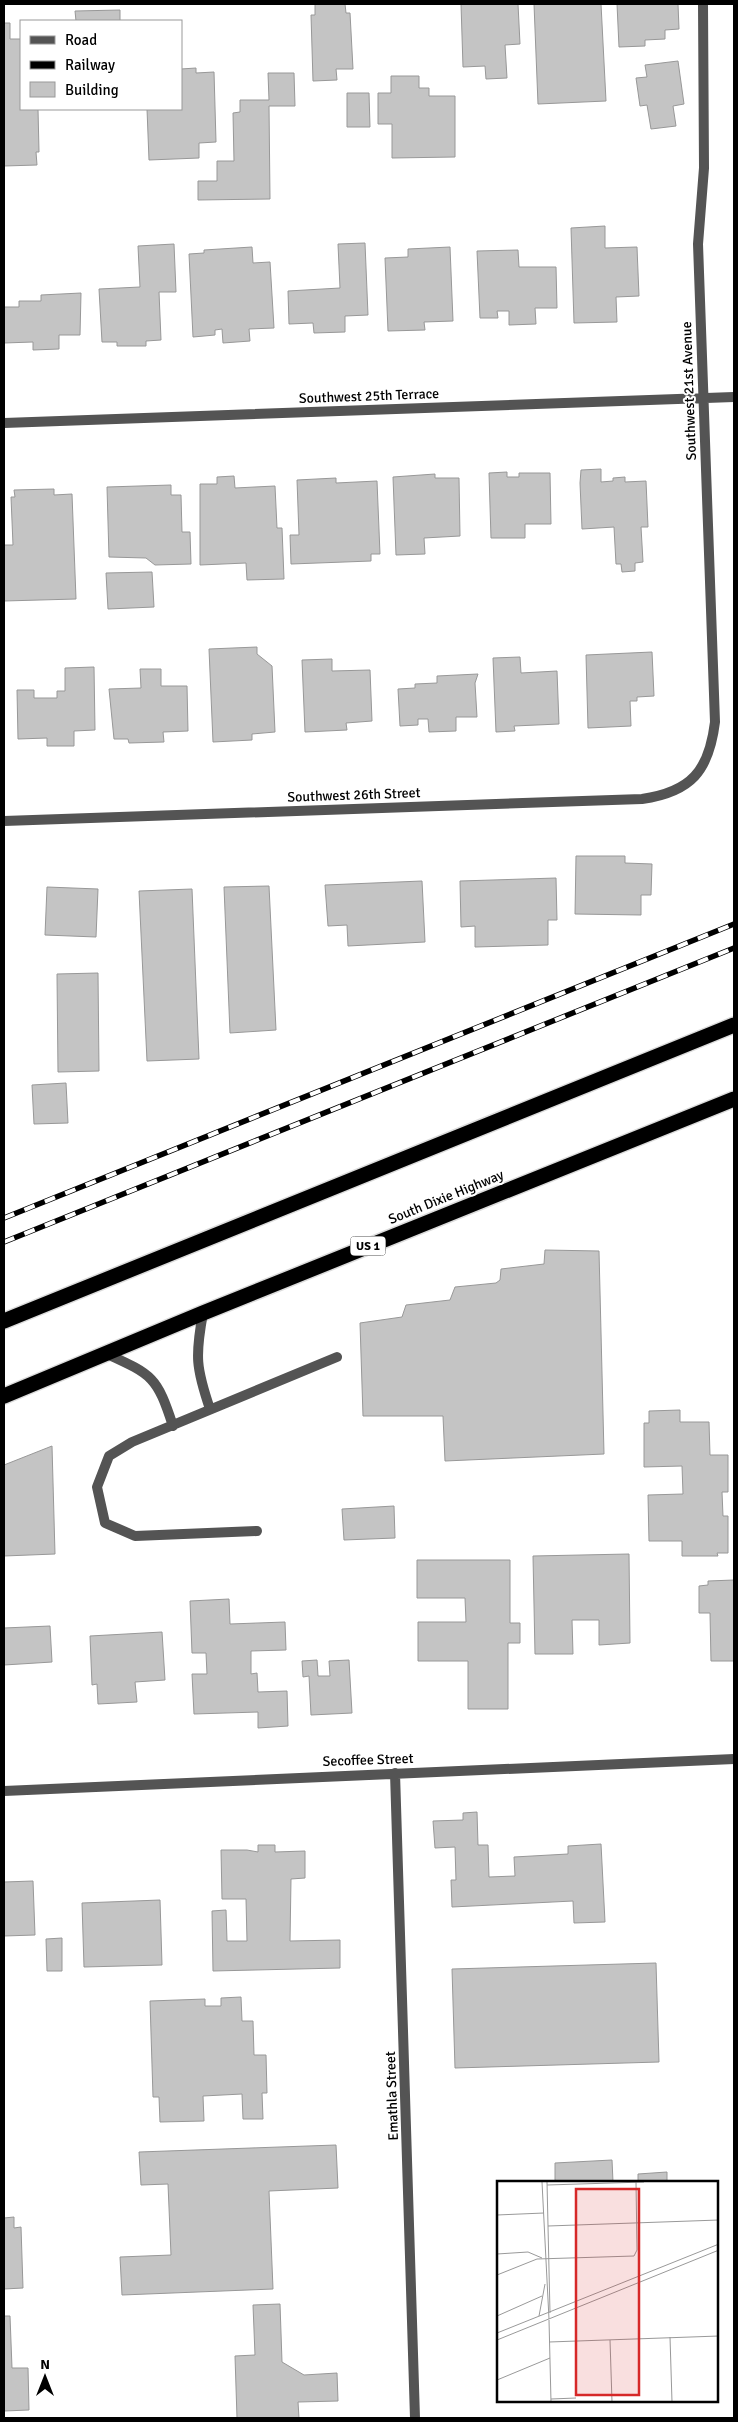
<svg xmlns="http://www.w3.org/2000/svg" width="738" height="2422" font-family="Signika,sans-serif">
<rect width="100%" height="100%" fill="#fff"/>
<path fill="#c4c4c4" stroke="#989898" d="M 315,4 L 345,4 L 346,13 L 350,13 L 353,69 L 336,69 L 337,80 L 313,81 L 311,15 L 315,15 Z
M 461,4 L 518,4 L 520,44 L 505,45 L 507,78 L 486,79 L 485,66 L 463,67 Z
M 534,4 L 601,4 L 606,101 L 538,104 Z
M 617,4 L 678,4 L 679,29 L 665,30 L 665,39 L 645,40 L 645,46 L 619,47 Z
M 120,10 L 120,21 L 76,21 L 75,11 Z
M 4,23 L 10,23 L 10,39 L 21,39 L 21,109 L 38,109 L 39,152 L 36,152 L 37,165 L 4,166 Z
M 678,61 L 684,104 L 673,106 L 676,126 L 651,129 L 647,105 L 640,106 L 636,78 L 647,77 L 645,65 Z
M 196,68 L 196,73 L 214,72 L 216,142 L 199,143 L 199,158 L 149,160 L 147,109 L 181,109 L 181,69 Z
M 268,73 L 294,73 L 295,106 L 269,106 L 270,199 L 198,200 L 198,181 L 217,181 L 217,161 L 234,161 L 233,113 L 240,112 L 240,100 L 269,100 Z
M 391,76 L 419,76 L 419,88 L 429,88 L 429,96 L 455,96 L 455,157 L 392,158 L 392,124 L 378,124 L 378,93 L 391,93 Z
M 347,93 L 369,93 L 370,127 L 347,127 Z
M 605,226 L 605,248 L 637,247 L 639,296 L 616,297 L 617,322 L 574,323 L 571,228 Z
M 365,243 L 368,315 L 345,316 L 345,332 L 314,333 L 313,323 L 289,324 L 288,291 L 340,288 L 338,244 Z
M 174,244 L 176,292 L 159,292 L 161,340 L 146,341 L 146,346 L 117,346 L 117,342 L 102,342 L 99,289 L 140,287 L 138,246 Z
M 252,247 L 253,263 L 270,262 L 274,328 L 249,329 L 250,341 L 223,343 L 222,329 L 215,330 L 215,335 L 193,337 L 189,254 L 204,253 L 204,250 Z
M 450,247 L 453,321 L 424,322 L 425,330 L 388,331 L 385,258 L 408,257 L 408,249 Z
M 518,250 L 519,267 L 556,267 L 557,308 L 535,308 L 536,324 L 509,325 L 509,311 L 497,311 L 498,318 L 480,318 L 477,251 Z
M 81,293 L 80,335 L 59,335 L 59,349 L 33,350 L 33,342 L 4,343 L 4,307 L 19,307 L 19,301 L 41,301 L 41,295 Z
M 601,469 L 601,482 L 613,481 L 613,478 L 625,477 L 625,482 L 646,481 L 648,527 L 641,527 L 643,562 L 635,563 L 635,571 L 622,572 L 621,564 L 616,564 L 614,527 L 582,529 L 580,483 L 581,470 Z
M 507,472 L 507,477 L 519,477 L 519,473 L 550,473 L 551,524 L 525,524 L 525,538 L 491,538 L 489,473 Z
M 435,474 L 435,478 L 459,478 L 460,536 L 424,538 L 425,554 L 396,555 L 393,477 Z
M 234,476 L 235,488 L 275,486 L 277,528 L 282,528 L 284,579 L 247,580 L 246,563 L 200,565 L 200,484 L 217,484 L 217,477 Z
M 336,478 L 336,483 L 377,481 L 380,554 L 371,554 L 371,561 L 291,564 L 290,535 L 299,535 L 297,480 Z
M 171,485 L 171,495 L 181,495 L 182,532 L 190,532 L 191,564 L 155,565 L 146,558 L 109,557 L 107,487 Z
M 54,489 L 54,495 L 72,494 L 76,599 L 4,601 L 4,545 L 13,545 L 11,497 L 15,497 L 14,490 Z
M 152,572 L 154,607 L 108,609 L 106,573 Z
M 257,647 L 257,654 L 272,666 L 275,732 L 252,734 L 252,740 L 213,742 L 209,649 Z
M 652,652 L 654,696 L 637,697 L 637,701 L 630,701 L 631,726 L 588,728 L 586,655 Z
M 520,657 L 521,673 L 557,671 L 559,724 L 514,726 L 515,731 L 496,732 L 493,658 Z
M 332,659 L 332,671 L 370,670 L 372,721 L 346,723 L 347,730 L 305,732 L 302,660 Z
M 94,667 L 95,730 L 74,731 L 74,746 L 47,746 L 47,738 L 18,739 L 17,690 L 34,690 L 34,698 L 57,698 L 57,691 L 65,691 L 65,668 Z
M 140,669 L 161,669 L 161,686 L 187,686 L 188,731 L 163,732 L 164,742 L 129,743 L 128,739 L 114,739 L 109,689 L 141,688 Z
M 478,674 L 475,683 L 477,717 L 456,717 L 456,731 L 429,732 L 428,719 L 418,719 L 418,725 L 400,726 L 398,689 L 415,688 L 415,684 L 437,683 L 437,676 Z
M 576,856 L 625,856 L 625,863 L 652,864 L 651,895 L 641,895 L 641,915 L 575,914 Z
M 556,878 L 557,920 L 548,920 L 548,945 L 475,947 L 475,926 L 461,927 L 460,881 Z
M 422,881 L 425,942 L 348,946 L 347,925 L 328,926 L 325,885 Z
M 269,886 L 276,1030 L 230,1033 L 224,887 Z
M 47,887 L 98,889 L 96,937 L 45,935 Z
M 192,889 L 199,1059 L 147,1061 L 139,891 Z
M 98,973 L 99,1071 L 58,1072 L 57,974 Z
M 66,1083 L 68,1123 L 34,1124 L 32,1085 Z
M 545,1250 L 599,1251 L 604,1454 L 445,1461 L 443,1416 L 363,1416 L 360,1323 L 402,1317 L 406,1305 L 450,1300 L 455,1287 L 496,1283 L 500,1280 L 501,1269 L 544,1264 Z
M 680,1410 L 680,1422 L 709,1422 L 710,1455 L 728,1455 L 728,1492 L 722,1492 L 723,1516 L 728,1516 L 728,1553 L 717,1553 L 718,1556 L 682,1556 L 682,1541 L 649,1541 L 648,1495 L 683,1494 L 682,1466 L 644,1467 L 644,1423 L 649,1423 L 649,1411 Z
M 52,1446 L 55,1554 L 4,1556 L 4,1465 Z
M 394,1506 L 395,1538 L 344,1540 L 342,1509 Z
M 629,1554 L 630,1643 L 599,1645 L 599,1620 L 572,1620 L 573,1654 L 535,1654 L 533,1556 Z
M 417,1560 L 510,1560 L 510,1623 L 520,1623 L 520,1643 L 508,1643 L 508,1709 L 468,1709 L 468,1661 L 418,1661 L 418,1622 L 466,1622 L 465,1598 L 417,1598 Z
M 734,1580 L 734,1661 L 711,1661 L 710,1613 L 699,1613 L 699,1586 L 708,1585 L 708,1581 Z
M 229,1599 L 230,1624 L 285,1622 L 286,1650 L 251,1651 L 251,1674 L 257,1673 L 258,1692 L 287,1691 L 288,1726 L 258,1728 L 258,1712 L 194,1714 L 192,1674 L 207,1674 L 206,1653 L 192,1653 L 190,1601 Z
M 50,1626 L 52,1662 L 4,1665 L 4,1628 Z
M 162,1632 L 165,1680 L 135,1682 L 137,1702 L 98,1704 L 97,1684 L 92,1685 L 90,1636 Z
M 317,1660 L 318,1676 L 330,1676 L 329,1661 L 349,1660 L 352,1713 L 311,1715 L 309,1676 L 303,1677 L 302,1661 Z
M 477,1812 L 478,1845 L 488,1845 L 489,1877 L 515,1876 L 514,1857 L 568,1854 L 568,1846 L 601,1844 L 605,1922 L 574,1923 L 573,1901 L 452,1907 L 451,1880 L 456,1880 L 455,1847 L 435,1848 L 433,1821 L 463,1820 L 463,1813 Z
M 258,1845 L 275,1845 L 275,1852 L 305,1851 L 305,1878 L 291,1879 L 290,1941 L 340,1940 L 340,1968 L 213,1971 L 212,1911 L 226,1910 L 227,1941 L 247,1941 L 246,1899 L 222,1899 L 221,1850 L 247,1850 L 258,1852 Z
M 33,1881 L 35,1935 L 4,1936 L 4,1882 Z
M 160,1900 L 162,1965 L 84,1967 L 82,1903 Z
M 62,1938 L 62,1971 L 47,1971 L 46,1939 Z
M 656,1963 L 659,2062 L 455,2068 L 452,1969 Z
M 241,1997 L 242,2021 L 253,2021 L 254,2055 L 266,2055 L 267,2093 L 262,2093 L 263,2119 L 243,2119 L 242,2094 L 203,2096 L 204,2121 L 160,2122 L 159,2097 L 153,2097 L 150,2001 L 205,1999 L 205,2006 L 221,2006 L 221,1998 Z
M 336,2145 L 338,2188 L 269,2191 L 273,2289 L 122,2295 L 120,2257 L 171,2255 L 168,2184 L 141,2185 L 139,2152 Z
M 612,2160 L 613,2182 L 555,2182 L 555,2163 Z
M 667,2172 L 667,2182 L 638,2182 L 638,2174 Z
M 14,2217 L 14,2228 L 21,2227 L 23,2288 L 4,2289 L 4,2218 Z
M 280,2304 L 282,2362 L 304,2375 L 337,2373 L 338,2401 L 298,2402 L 299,2418 L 237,2418 L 235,2356 L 255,2355 L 253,2305 Z
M 4,2316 L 10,2316 L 12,2368 L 28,2368 L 29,2410 L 4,2411 Z"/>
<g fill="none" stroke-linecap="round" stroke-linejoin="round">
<g stroke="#dbdbdb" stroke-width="18">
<path id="highway" d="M 4,1321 L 734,1025
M 4,1396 L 203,1313 L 734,1099"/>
</g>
<path stroke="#545454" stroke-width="10" d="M 203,1313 C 195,1356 196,1368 210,1409
M 107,1354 C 153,1375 157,1377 173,1426
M 257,1531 L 135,1536 L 105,1523 L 97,1487 L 109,1456 L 132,1442 L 337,1357"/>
<path stroke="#545454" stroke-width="10" d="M 4,423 L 734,397
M 4,821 L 642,799 C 691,792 709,771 715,722 L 698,244 L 704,168 L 703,4
M 395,1773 L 415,2418
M 4,1791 L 734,1759"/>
<use href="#highway" stroke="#000" stroke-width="15"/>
<g stroke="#000" stroke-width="5.5">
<path id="rail" d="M 4,1218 L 734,924
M 4,1242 L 734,948"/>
</g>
<use href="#rail" stroke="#fff" stroke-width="4" stroke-dasharray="11" stroke-linecap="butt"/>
</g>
<g text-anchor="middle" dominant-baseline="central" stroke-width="4" stroke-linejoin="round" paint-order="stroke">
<rect fill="#fff" stroke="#4c4c4c" stroke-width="1" x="350.5" y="1236.5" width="35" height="19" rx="4"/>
<g font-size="12" font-weight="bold" fill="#000">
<text x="368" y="1246">US 1</text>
</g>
<g font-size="14" fill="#000" stroke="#fff">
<text transform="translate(689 391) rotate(-92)">Southwest 21st Avenue</text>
<text transform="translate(369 396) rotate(-2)">Southwest 25th Terrace</text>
<text transform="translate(354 795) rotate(-2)">Southwest 26th Street</text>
<text transform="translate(446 1197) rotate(-22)">South Dixie Highway</text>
<text transform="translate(368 1760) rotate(-2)">Secoffee Street</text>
<text transform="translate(392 2096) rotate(-92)">Emathla Street</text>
</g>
</g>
<g transform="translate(497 2181)">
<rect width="221" height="221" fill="#fff"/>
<path fill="none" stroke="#999" stroke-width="1" d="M 45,1 L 52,138M 50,1 L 53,132M 50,4 L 147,1M 0,34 L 47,32M 51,45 L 222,39M 0,73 L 31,71 L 45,77M 0,94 L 40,78 L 137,75 L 140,69 L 139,1M 0,135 L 45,115M 42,135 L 48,103M 52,139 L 54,221M 0,152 L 222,63M 173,156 L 175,221M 0,159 L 222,69M 113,159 L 115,221M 52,161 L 222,155M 0,199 L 53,177M 54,218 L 79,217"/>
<path fill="#d62828" fill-opacity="0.15" stroke="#d62828" stroke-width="2.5" d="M 79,8 L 142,8 L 142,214 L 79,214 Z"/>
<rect width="221" height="221" fill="none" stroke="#000" stroke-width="2.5"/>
</g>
<rect width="738" height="2422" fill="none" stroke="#000000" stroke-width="10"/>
<rect x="20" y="20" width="162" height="90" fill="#ffffff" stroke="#999999"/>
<rect x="30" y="36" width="25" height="8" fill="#545454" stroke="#999999"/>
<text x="65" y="45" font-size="15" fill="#000000">Road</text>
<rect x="30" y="61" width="25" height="8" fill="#000000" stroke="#999999"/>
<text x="65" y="70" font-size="15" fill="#000000">Railway</text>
<rect x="30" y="82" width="25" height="15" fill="#c4c4c4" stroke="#999999"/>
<text x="65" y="95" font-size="15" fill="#000000">Building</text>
<g transform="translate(45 2377)" stroke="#ffffff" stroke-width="4" paint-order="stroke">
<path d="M0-4L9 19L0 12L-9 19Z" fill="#000000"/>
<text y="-8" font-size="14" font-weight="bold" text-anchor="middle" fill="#000000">N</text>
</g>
</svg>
